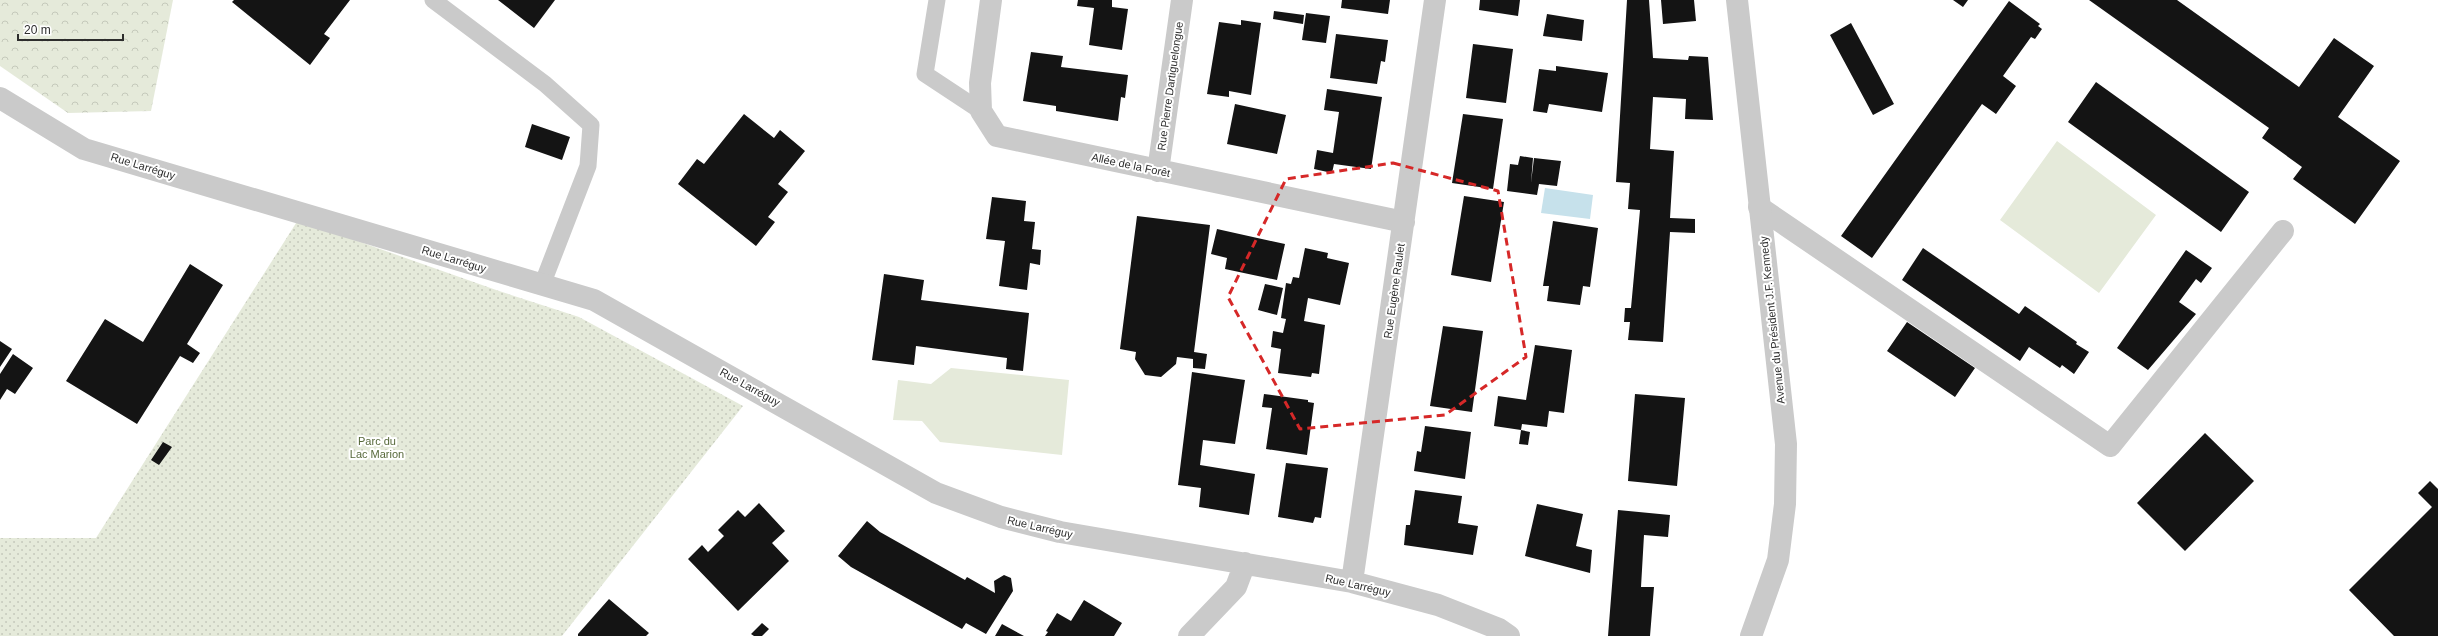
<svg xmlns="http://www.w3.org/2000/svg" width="2438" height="636" font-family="Arial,sans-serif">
<defs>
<pattern id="forest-crowns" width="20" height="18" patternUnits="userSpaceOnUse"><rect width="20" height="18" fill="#e5eada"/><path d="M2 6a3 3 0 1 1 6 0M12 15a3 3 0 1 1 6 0" fill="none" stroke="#c5c9bb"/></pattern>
<pattern id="park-dots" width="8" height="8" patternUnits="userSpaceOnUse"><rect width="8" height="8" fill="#e5eada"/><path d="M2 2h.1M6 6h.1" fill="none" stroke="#c5c9bb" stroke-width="1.8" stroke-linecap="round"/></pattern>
</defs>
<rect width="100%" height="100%" fill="#fff"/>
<path fill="url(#forest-crowns)" d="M 0,0 L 173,0 L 151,111 L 68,113 L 0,66 Z"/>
<path fill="url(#park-dots)" d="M 298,220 L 499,291 L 579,317 L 743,406 L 562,636 L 0,636 L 0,538 L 96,538 Z"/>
<path fill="#e5eada" d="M 2057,141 L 2156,215 L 2099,293 L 2000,220 Z
M 951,368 L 1069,380 L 1062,455 L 940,442 L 922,421 L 893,420 L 898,380 L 931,384 Z"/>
<path fill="#c6e1eb" d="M 1545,188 L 1593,195 L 1590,219 L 1541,213 Z"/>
<path fill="#141414" d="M 234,0 L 350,0 L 324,34 L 330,38 L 310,65 L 232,2 Z
M 498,0 L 555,0 L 534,28 Z
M 1078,0 L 1112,0 L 1112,7 L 1128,9 L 1122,50 L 1089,45 L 1094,8 L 1077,6 Z
M 1342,0 L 1390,0 L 1388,14 L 1341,8 Z
M 1480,0 L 1520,0 L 1518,16 L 1479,10 Z
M 1627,0 L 1649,0 L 1653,58 L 1688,60 L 1689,56 L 1708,57 L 1713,120 L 1685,119 L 1686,99 L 1653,97 L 1650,149 L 1674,151 L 1670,218 L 1695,219 L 1695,233 L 1670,232 L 1663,342 L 1628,340 L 1630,322 L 1624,322 L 1625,308 L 1631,308 L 1640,210 L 1628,209 L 1630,183 L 1616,182 Z
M 1661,0 L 1694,0 L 1696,21 L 1663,24 Z
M 1953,0 L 1968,0 L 1963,7 Z
M 2089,0 L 2177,0 L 2299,87 L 2334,38 L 2374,66 L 2338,117 L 2400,161 L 2355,224 L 2293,179 L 2302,167 L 2262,138 L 2269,128 Z
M 2009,1 L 2040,24 L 2038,26 L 2042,29 L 2035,39 L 2031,37 L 2003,76 L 2016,86 L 1996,114 L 1982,104 L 1872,258 L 1841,236 Z
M 1274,11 L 1304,15 L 1303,24 L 1273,19 Z
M 1306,13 L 1330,16 L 1326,43 L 1302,40 Z
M 1547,14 L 1584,20 L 1582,41 L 1543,36 Z
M 1241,20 L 1261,23 L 1251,95 L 1229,91 L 1229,97 L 1207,94 L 1219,22 L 1241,25 Z
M 1851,23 L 1894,104 L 1873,115 L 1830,35 Z
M 1336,34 L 1388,40 L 1385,62 L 1381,61 L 1377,84 L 1330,78 Z
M 1473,44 L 1513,49 L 1506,103 L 1466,98 Z
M 1031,52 L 1063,56 L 1061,67 L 1128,75 L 1125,98 L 1121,97 L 1118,121 L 1056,111 L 1056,106 L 1023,101 Z
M 1556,66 L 1608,73 L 1602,112 L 1549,104 L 1547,113 L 1533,111 L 1539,69 L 1556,71 Z
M 2096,82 L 2249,192 L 2221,232 L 2068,122 Z
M 1327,89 L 1382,97 L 1371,169 L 1334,164 L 1332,173 L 1314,169 L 1317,150 L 1333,153 L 1339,112 L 1324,110 Z
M 1235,104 L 1286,115 L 1277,154 L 1227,144 Z
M 744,114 L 774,138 L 780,130 L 805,151 L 778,184 L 788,192 L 768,217 L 775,222 L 756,246 L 678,184 L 697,159 L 704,164 Z
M 1463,114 L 1503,119 L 1493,189 L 1452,183 Z
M 532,124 L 570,137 L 562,160 L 525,147 Z
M 1520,156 L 1533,158 L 1531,183 L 1534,158 L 1561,161 L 1557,186 L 1539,184 L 1537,195 L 1507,191 L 1510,164 L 1518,165 Z
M 1464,196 L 1504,202 L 1491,282 L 1451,275 Z
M 992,197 L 1026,201 L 1024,221 L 1035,222 L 1032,249 L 1041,250 L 1040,265 L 1030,263 L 1027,290 L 999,286 L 1005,241 L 986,239 Z
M 1137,216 L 1210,225 L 1194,352 L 1207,354 L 1205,369 L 1193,368 L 1193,359 L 1177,357 L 1176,364 L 1161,377 L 1145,375 L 1135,359 L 1136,352 L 1120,349 Z
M 1553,221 L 1598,228 L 1590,287 L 1583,286 L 1580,305 L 1547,301 L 1549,286 L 1543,286 Z
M 1217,229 L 1285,244 L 1277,280 L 1225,269 L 1227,258 L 1211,254 Z
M 1305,248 L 1328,253 L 1327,258 L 1349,263 L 1340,305 L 1308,298 L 1304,321 L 1325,325 L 1319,374 L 1312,373 L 1311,377 L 1278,373 L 1281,349 L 1271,347 L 1273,331 L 1283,333 L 1286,319 L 1281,318 L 1286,283 L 1291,284 L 1293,277 L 1299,278 Z
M 1923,248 L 2019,314 L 2025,306 L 2077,342 L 2076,344 L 2089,352 L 2074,374 L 2062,365 L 2060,368 L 2029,347 L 2020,361 L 1902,280 Z
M 2186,250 L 2212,268 L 2201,283 L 2196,279 L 2179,302 L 2196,314 L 2148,370 L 2117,348 Z
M 190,264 L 223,285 L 187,344 L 200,353 L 193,363 L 180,356 L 137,424 L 66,381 L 105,319 L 143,342 Z
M 884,274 L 924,280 L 921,300 L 1029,313 L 1023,371 L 1006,369 L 1007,358 L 916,346 L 914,365 L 872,360 Z
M 1265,284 L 1283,288 L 1277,315 L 1258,310 Z
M 1907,322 L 1975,368 L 1955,397 L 1887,351 Z
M 1443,326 L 1483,331 L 1472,412 L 1430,406 Z
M 0,341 L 12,349 L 0,367 Z
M 1535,345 L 1572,350 L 1564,413 L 1549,411 L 1547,427 L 1522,424 L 1521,430 L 1494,426 L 1498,396 L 1526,400 Z
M 13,354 L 33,368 L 15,394 L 7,389 L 0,400 L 0,374 Z
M 1192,372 L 1245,380 L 1235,444 L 1203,440 L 1200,465 L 1255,474 L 1249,515 L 1199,507 L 1201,488 L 1178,485 Z
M 1264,394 L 1308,400 L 1308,402 L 1314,403 L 1307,455 L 1266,449 L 1272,408 L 1262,407 Z
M 1635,394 L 1685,398 L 1677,486 L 1628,481 Z
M 1425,426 L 1471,432 L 1465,479 L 1414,471 L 1417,451 L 1421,452 Z
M 1521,430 L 1530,432 L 1528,445 L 1519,444 Z
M 2205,433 L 2254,481 L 2185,551 L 2137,503 Z
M 163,442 L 172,447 L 159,465 L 151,460 Z
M 1286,463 L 1328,468 L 1321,518 L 1315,517 L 1313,523 L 1278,517 Z
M 2430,481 L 2438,489 L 2438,636 L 2394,636 L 2349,590 L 2432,507 L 2418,493 Z
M 1415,490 L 1462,496 L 1458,523 L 1478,526 L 1473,555 L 1404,545 L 1406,525 L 1410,525 Z
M 759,503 L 785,531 L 772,543 L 789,561 L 738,611 L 688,559 L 702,545 L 708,552 L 724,536 L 718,530 L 738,510 L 745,517 Z
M 1537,504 L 1583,514 L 1576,546 L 1592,550 L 1590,573 L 1525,556 Z
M 1618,510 L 1670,515 L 1668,537 L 1644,535 L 1641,587 L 1654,587 L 1650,636 L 1608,636 Z
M 867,521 L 880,532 L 965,580 L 967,577 L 995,593 L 994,581 L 1004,575 L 1011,578 L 1013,591 L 986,634 L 966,623 L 962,629 L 851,567 L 838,556 Z
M 609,599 L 649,633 L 646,636 L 578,636 L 578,634 Z
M 1084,600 L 1122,623 L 1114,636 L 1045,636 L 1048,632 L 1046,631 L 1057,613 L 1071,621 Z
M 762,623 L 769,629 L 762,636 L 754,636 L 751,634 Z
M 1002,624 L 1024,636 L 995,636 Z"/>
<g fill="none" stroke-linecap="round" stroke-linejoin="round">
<path stroke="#cacaca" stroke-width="17" d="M 433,0 L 545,84 L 591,125 L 588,166 L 542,285
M 937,0 L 925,74 L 981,111"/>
<path stroke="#cacaca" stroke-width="22" d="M 991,0 L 980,83 L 981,111 L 997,136 L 1404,222
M 0,98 L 84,149 L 594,300 L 936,493 L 1001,517 L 1060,532 L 1352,582 L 1438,605 L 1499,629 L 1509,636
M 1158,171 L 1182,0
M 1759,207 L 2110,446 L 2283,231
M 1352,582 L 1435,0
M 1189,636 L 1236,587 L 1245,563"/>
<path stroke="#cacaca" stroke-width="22" d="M 1737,0 L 1786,444 L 1785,504 L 1778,560 L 1751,636"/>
</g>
<path fill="none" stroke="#d62828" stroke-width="3" stroke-dasharray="8 5" stroke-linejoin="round" d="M 1393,163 L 1498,191 L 1526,357 L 1445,415 L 1300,429 L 1228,297 L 1286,179 Z"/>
<g text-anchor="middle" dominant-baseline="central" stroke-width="4" stroke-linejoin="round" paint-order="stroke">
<g font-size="11" fill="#2d2d2d" stroke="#fff">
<text transform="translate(1170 86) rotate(-82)">Rue Pierre Dartiguelongue</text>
<text transform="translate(1131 165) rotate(12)">Allée de la Forêt</text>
<text transform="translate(143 166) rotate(17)">Rue Larréguy</text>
<text transform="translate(454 259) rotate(17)">Rue Larréguy</text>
<text transform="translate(1394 291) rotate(-82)">Rue Eugène Raulet</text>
<text transform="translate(1772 320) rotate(-96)">Avenue du Président J.F. Kennedy</text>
<text transform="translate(750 387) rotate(29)">Rue Larréguy</text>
<text transform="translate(1040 527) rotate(13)">Rue Larréguy</text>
<text transform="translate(1358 585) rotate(13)">Rue Larréguy</text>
</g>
<g font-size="11" fill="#56683a" stroke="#fff">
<text x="377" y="441">Parc du<tspan x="377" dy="13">Lac Marion</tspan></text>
</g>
</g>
<path d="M18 34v6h105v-6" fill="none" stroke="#2d2d2d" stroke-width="2"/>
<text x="24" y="34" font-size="12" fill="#2d2d2d" stroke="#ffffff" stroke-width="3" paint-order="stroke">20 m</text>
</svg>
